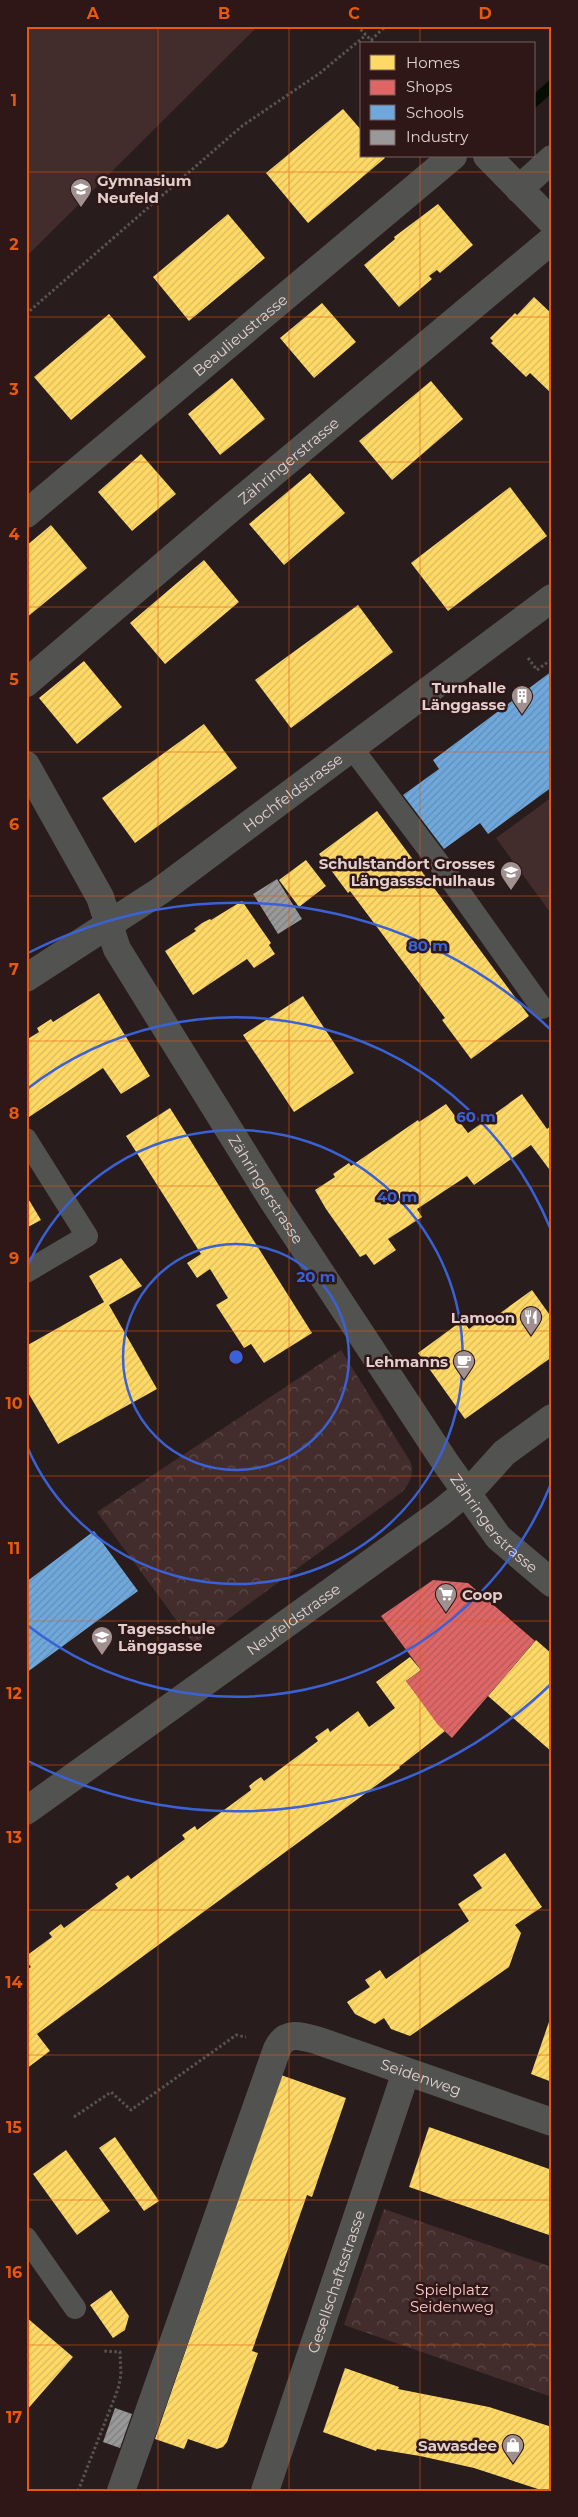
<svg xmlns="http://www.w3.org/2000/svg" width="578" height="2517" font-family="Montserrat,sans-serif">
<defs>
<pattern id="park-crowns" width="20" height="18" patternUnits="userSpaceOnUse" patternTransform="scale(1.25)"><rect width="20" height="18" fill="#432c2c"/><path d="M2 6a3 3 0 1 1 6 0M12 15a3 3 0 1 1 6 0" fill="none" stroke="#5e4a49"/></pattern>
<pattern id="homes-hatch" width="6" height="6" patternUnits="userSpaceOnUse" patternTransform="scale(1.25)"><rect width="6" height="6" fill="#ffd966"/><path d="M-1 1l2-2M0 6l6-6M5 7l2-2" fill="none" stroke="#d9ba5e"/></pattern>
<pattern id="shops-hatch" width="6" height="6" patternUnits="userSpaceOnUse" patternTransform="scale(1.25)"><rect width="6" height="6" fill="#e06666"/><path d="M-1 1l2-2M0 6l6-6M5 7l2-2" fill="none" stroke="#b15a5a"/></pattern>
<pattern id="schools-hatch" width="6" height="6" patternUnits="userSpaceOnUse" patternTransform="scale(1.25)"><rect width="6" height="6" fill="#6fa8dc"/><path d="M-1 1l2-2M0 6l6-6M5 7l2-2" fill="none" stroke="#648eb4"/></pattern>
<pattern id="industry-hatch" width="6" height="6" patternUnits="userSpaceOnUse" patternTransform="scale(1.25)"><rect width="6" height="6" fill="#999"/><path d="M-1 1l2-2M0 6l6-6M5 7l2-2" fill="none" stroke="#7f7e7e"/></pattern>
</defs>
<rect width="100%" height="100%" fill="#281c1c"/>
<path fill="url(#park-crowns)" d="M 341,1350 L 410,1461 C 415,1473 410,1483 402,1492 L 194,1644 L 97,1512 Z
M 384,2209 L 552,2267 L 552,2397 L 344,2325 Z"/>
<path fill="#432c2c" d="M 26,26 L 258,26 L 26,257 Z
M 552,797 L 552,915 L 496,838 Z"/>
<path fill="#040c03" d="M 552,78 L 552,93 L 534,109 L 534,94 Z"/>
<path fill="url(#homes-hatch)" d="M 343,109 L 362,131 L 362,156 L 383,156 L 385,158 L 308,223 L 266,173 Z
M 438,204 L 473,245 L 440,273 L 437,270 L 429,276 L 432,279 L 399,307 L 364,265 L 395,239 L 394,237 Z
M 228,214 L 265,258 L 189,321 L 153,277 Z
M 534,297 L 552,314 L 552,394 L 530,373 L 526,377 L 491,343 L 493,341 L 490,338 L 515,313 L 517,315 Z
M 322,303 L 356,342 L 314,378 L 280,338 Z
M 109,314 L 146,357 L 71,420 L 34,377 Z
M 232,378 L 265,419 L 220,455 L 188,414 Z
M 431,381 L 463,419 L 392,480 L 359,441 Z
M 141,454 L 176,494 L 132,531 L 98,492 Z
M 310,473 L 345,513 L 284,565 L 249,524 Z
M 510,487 L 547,536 L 448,611 L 411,563 Z
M 51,525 L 87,568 L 26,618 L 26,546 Z
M 204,560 L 239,602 L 165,664 L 130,623 Z
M 358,605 L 393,652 L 291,728 L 255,680 Z
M 84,661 L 122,707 L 77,744 L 39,698 Z
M 204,724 L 237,768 L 135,843 L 102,798 Z
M 377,811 L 529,1016 L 471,1059 L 442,1020 L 445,1018 L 350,891 L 348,893 L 319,854 Z
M 306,860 L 326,886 L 299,907 L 279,880 Z
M 242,901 L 271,943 L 269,945 L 275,954 L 254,968 L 247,959 L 193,995 L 165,951 L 196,931 L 194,929 L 202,923 L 210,919 L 211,920 Z
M 99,993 L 150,1076 L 121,1094 L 103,1068 L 26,1119 L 26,1040 L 39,1032 L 37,1028 L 51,1019 L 53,1022 Z
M 303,996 L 354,1073 L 294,1112 L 243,1035 Z
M 522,1094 L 547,1129 L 552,1125 L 552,1173 L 531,1145 L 474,1185 L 467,1176 L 417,1209 L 422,1217 L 388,1239 L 396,1250 L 374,1265 L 366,1254 L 360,1257 L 326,1209 L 315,1190 L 335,1177 L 333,1174 L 349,1163 L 351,1166 L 418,1120 L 419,1122 L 446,1104 L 468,1133 Z
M 170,1108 L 312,1333 L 264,1363 L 251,1344 L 244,1348 L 216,1305 L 228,1298 L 210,1269 L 197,1278 L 187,1263 L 201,1254 L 126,1136 Z
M 26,1195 L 41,1220 L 26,1228 Z
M 121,1258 L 142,1286 L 109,1305 L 157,1389 L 58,1444 L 26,1389 L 26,1346 L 104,1302 L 89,1276 Z
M 532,1290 L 552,1318 L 552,1357 L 465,1419 L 418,1353 L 463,1320 L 469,1329 L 482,1319 L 485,1324 Z
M 536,1640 L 552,1654 L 552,1752 L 488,1696 Z
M 410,1657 L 421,1670 L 406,1681 L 445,1731 L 399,1767 L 400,1768 L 37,2034 L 50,2051 L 26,2069 L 26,1970 L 31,1967 L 26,1961 L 26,1956 L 52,1937 L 49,1933 L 61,1924 L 64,1928 L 118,1888 L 115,1884 L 128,1875 L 131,1879 L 185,1839 L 182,1835 L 195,1826 L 197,1830 L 251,1790 L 249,1786 L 255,1781 L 261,1777 L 264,1781 L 318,1741 L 315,1737 L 328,1728 L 330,1732 L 358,1711 L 369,1727 L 395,1708 L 376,1682 Z
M 505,1853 L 542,1907 L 515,1925 L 521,1933 L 509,1967 L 410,2036 L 391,2029 L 384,2018 L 375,2024 L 355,2014 L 347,2002 L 370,1987 L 365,1980 L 380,1970 L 386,1979 L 469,1921 L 458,1904 L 482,1888 L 473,1875 Z
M 551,2016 L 552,2016 L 552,2082 L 531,2074 Z
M 281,2075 L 346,2098 L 312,2197 L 307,2195 L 252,2351 L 258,2353 L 227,2442 L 223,2447 L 217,2449 L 188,2439 L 184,2449 L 155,2439 Z
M 429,2127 L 552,2170 L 552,2236 L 409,2187 Z
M 115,2137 L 159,2201 L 144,2211 L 99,2148 Z
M 66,2150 L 110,2211 L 77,2235 L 33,2174 Z
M 111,2290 L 129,2316 L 125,2330 L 113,2338 L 90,2305 Z
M 26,2317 L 73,2357 L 26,2411 Z
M 345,2368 L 399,2387 L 398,2389 L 489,2407 L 552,2427 L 552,2491 L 544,2491 L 474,2468 L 420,2456 L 377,2449 L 376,2451 L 323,2432 Z"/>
<path fill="url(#shops-hatch)" d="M 433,1580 L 468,1583 L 535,1641 L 452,1738 L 438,1725 L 406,1681 L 421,1670 L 381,1616 Z"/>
<path fill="url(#schools-hatch)" d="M 552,671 L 552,787 L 488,834 L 480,823 L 444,849 L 403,795 L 439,769 L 433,760 Z
M 94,1531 L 138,1591 L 26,1673 L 26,1582 Z"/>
<path fill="url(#industry-hatch)" d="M 277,879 L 302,919 L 278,934 L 253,894 Z
M 115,2408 L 132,2414 L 120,2448 L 103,2442 Z"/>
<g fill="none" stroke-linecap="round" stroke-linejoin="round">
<path stroke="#585452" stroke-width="3" stroke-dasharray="2.5 2.5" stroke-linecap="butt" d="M 357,26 L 375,44
M 371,40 L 386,26
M 26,314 L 242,126 L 320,73 L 366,35
M 528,658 L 537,670 L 552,659
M 74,2117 L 111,2092 L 131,2110 L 232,2038 L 236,2035 L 246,2037
M 78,2491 L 118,2389 L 121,2375 L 120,2352 L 103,2351"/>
<path stroke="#525350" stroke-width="22" d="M 352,748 L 441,866 L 542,1008
M 26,1139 L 87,1236 L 26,1272
M 26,2238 L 75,2308"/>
<g stroke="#525350" stroke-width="28">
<path d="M 487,156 L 552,222"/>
<path d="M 519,189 L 552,159"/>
<path id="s1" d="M 26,514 L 453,156"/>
<path id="s2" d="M 26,683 L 224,514 L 552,240"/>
<path id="s3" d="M 26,765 L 100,897 L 117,949 L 270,1196 L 445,1462 L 498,1537 L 552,1583"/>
<path id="s4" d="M 26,978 L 160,891 L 552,598"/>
<path id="s5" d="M 26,1811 L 440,1513 L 477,1483 L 504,1453 L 552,1418"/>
<path id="s6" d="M 121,2491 L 277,2049 C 286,2030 302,2036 319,2041 L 552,2122"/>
<path id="s7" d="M 265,2491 L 406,2072"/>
</g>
</g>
<path fill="none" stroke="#e8590c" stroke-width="1" stroke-opacity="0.55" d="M 158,26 L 158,2491M 289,26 L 289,2491M 420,26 L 420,44M 420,156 L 420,2491M 26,172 L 552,172M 26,317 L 552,317M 26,462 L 552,462M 26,607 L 552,607M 26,752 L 552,752M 26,896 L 552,896M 26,1041 L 552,1041M 26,1186 L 552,1186M 26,1331 L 552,1331M 26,1476 L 552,1476M 26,1621 L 552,1621M 26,1765 L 552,1765M 26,1910 L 552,1910M 26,2055 L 552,2055M 26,2200 L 552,2200M 26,2345 L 552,2345"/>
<g fill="none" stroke="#3a61d6" stroke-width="2.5">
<circle cx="236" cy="1357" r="113"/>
<path d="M26 1270A227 227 0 1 1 26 1444"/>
<path d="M551 1484A340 340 0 0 1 27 1625M27 1089A340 340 0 0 1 551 1230"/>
<path d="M551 1684A454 454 0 0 1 26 1760M26 954A454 454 0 0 1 551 1030"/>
</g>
<defs>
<g id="school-pin" transform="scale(1.125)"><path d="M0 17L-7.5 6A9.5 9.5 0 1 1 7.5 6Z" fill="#a0908f" stroke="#2e1716"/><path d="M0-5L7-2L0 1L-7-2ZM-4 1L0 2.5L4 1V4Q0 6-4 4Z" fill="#fff"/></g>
<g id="building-pin" transform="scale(1.125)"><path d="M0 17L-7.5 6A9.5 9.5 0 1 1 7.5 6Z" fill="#a0908f" stroke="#2e1716"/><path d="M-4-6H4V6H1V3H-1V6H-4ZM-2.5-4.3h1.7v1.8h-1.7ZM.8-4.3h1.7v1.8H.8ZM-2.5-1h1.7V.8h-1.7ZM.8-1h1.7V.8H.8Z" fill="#fff"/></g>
<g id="restaurant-pin" transform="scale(1.125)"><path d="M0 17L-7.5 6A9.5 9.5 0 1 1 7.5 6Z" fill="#a0908f" stroke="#2e1716"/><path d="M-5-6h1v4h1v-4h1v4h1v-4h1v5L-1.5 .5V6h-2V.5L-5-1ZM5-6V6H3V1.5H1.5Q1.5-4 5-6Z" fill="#fff"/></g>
<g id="cafe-pin" transform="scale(1.125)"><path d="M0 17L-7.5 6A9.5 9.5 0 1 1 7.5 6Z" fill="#a0908f" stroke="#2e1716"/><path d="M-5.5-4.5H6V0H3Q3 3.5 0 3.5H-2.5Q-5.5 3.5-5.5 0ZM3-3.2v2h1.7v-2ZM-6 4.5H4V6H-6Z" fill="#fff"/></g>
<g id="supermarket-pin" transform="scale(1.125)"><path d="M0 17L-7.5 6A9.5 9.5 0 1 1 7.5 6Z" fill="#a0908f" stroke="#2e1716"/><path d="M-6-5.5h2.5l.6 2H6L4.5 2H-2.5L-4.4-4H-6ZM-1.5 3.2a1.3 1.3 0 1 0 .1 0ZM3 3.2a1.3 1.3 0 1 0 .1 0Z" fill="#fff"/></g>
<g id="shop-pin" transform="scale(1.125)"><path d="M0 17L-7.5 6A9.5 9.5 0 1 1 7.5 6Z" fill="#a0908f" stroke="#2e1716"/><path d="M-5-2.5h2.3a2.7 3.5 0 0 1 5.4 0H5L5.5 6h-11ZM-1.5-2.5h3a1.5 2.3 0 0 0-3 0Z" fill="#fff"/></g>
</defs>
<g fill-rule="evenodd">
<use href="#school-pin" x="81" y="189"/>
<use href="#building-pin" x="522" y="696"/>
<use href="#school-pin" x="511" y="872"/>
<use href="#restaurant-pin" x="531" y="1317"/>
<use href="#cafe-pin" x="464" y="1361"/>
<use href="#supermarket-pin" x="446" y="1594"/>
<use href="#school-pin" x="102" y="1637"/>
<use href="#shop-pin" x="513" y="2445"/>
</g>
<g text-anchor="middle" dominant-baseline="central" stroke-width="5" stroke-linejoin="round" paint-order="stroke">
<g font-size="15" font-weight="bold" fill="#e0cfcd" stroke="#2e1716" text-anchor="end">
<text x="97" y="180" text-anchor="start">Gymnasium<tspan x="97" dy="17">Neufeld</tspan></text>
<text x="506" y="687">Turnhalle<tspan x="506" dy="17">Länggasse</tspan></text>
<text x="495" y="863">Schulstandort Grosses<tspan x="495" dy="17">Längassschulhaus</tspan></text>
<text x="515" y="1317">Lamoon</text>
<text x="448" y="1361">Lehmanns</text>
<text x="462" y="1594" text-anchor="start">Coop</text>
<text x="118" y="1628" text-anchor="start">Tagesschule<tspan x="118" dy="17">Länggasse</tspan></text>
<text x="497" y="2445">Sawasdee</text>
</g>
<g font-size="15" fill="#e0cfcd" stroke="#2e1716">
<text stroke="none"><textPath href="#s1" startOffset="279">Beaulieustrasse</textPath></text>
<text stroke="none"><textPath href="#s2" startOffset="344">Zähringerstrasse</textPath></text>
<text stroke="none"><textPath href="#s4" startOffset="325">Hochfeldstrasse</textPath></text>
<text stroke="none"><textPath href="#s3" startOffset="489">Zähringerstrasse</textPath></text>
<text stroke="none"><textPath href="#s3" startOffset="894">Zähringerstrasse</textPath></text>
<text stroke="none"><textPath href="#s5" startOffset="329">Neufeldstrasse</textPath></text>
<text stroke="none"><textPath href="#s6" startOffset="625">Seidenweg</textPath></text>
<text stroke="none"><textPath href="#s7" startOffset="221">Gesellschaftsstrasse</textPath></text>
</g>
<g font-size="15" fill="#fccac7" stroke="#2e1716">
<text x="452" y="2289">Spielplatz<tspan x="452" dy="17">Seidenweg</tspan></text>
</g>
</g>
<circle cx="236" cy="1357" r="8" fill="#3a61d6" stroke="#2e1716" stroke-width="2.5"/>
<g font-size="15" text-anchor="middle" font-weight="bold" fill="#3a61d6" stroke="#2e1716" stroke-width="5" stroke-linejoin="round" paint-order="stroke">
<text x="428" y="951">80 m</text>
<text x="476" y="1122">60 m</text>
<text x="397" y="1202">40 m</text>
<text x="316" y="1282">20 m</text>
</g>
<rect width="578" height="2517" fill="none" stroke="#2e1716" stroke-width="55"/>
<rect x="360" y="42" width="175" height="115" fill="#2e1716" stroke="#75615f"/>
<rect x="370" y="55" width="25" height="15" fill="#ffd966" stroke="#75615f"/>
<text x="406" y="68" font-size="15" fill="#e0cfcd">Homes</text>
<rect x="370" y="80" width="25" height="15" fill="#e06666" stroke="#75615f"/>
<text x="406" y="92" font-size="15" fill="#e0cfcd">Shops</text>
<rect x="370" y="105" width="25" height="15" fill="#6fa8dc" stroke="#75615f"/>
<text x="406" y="118" font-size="15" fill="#e0cfcd">Schools</text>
<rect x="370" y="130" width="25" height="15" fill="#999999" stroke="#75615f"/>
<text x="406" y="142" font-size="15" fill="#e0cfcd">Industry</text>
<rect x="28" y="28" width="522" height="2462" fill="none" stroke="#e8590c" stroke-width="2"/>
<g font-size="16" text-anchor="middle" font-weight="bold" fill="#e8590c">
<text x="93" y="19">A</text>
<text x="224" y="19">B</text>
<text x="354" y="19">C</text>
<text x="485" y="19">D</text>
<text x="14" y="106">1</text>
<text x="14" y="250">2</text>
<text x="14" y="395">3</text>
<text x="14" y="540">4</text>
<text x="14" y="685">5</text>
<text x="14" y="830">6</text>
<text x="14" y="975">7</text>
<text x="14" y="1119">8</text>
<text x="14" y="1264">9</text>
<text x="14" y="1409">10</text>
<text x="14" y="1554">11</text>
<text x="14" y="1699">12</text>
<text x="14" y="1843">13</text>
<text x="14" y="1988">14</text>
<text x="14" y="2133">15</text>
<text x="14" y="2278">16</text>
<text x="14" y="2423">17</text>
</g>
</svg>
